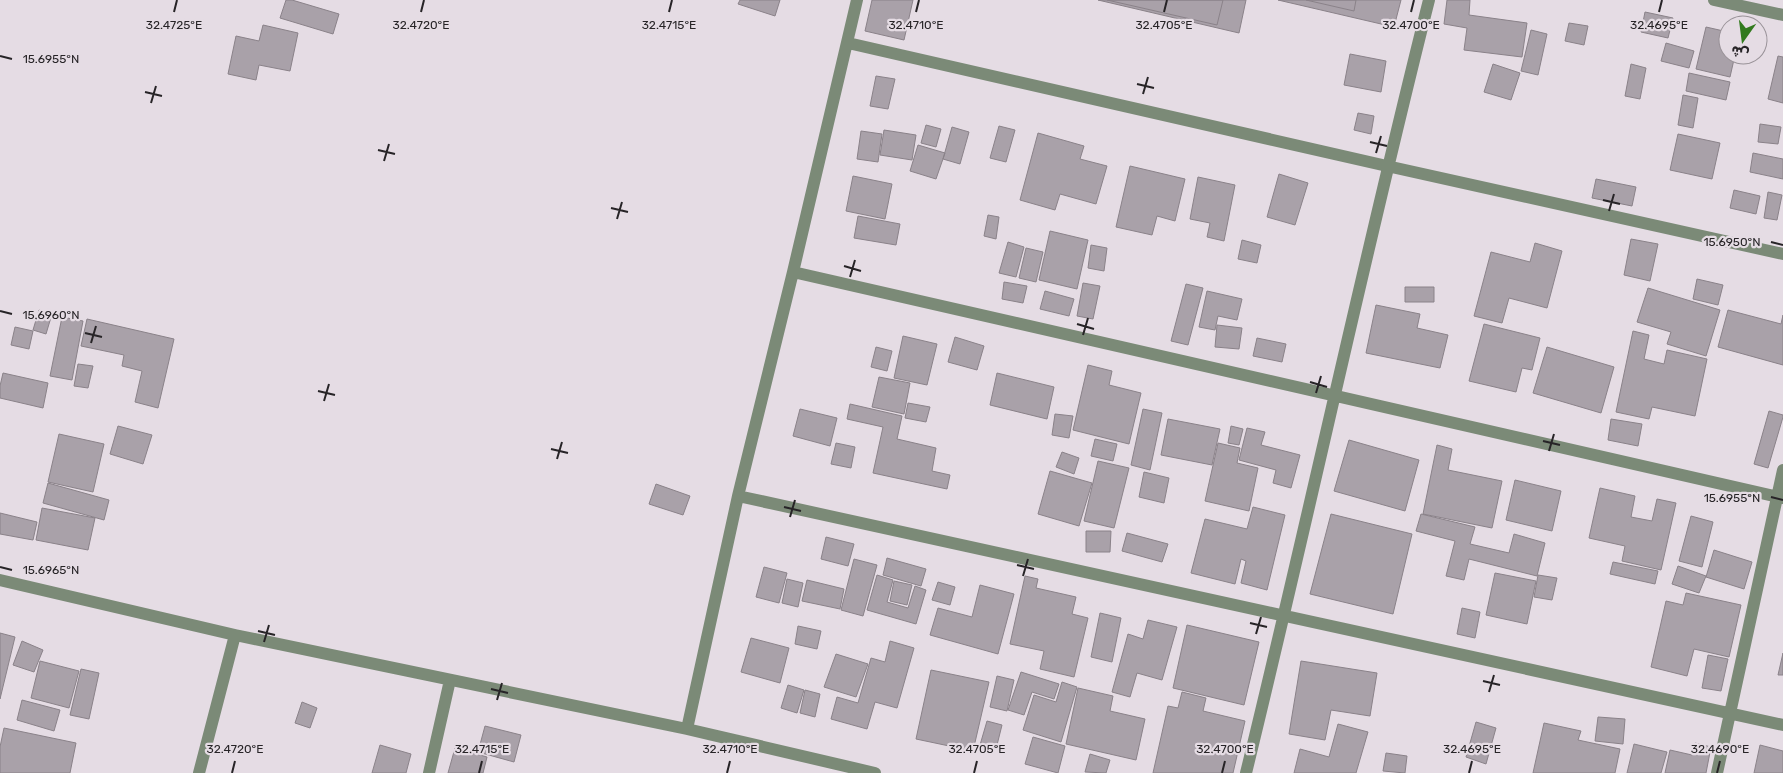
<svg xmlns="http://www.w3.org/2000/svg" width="1783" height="773" font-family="Rubik,'Noto Naskh Arabic',sans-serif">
<rect width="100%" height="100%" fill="#e5dce4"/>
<path fill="#a9a1a9" stroke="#8a8289" d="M 286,0 L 292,0 L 339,14 L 333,34 L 280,18 Z
M 740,0 L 780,0 L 775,16 L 738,4 Z
M 872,0 L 913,0 L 904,40 L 865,31 Z
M 1098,0 L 1246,0 L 1239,33 Z
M 1107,0 L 1223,0 L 1217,25 Z
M 1278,0 L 1401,0 L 1394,27 Z
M 1306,0 L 1356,0 L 1354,11 Z
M 1447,0 L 1470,0 L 1469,15 L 1527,23 L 1522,57 L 1464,50 L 1467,28 L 1444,24 Z
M 1645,12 L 1673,18 L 1668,38 L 1641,32 Z
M 1569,23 L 1588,26 L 1584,45 L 1565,41 Z
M 263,25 L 298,33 L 290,71 L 259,65 L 256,80 L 228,74 L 236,36 L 259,41 Z
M 1706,27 L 1728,32 L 1728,55 L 1735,55 L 1730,77 L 1696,69 Z
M 1531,30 L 1547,34 L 1538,75 L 1521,71 Z
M 1666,43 L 1694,51 L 1689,68 L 1661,61 Z
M 1350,54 L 1386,61 L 1381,92 L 1344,85 Z
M 1778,56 L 1783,57 L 1783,103 L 1768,99 Z
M 1493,64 L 1520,73 L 1511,100 L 1484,92 Z
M 1631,64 L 1646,68 L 1640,99 L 1625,96 Z
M 1689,73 L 1730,82 L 1726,100 L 1686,91 Z
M 876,76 L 895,79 L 888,109 L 870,106 Z
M 1683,95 L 1698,98 L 1693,128 L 1678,125 Z
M 1358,113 L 1374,116 L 1371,134 L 1354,130 Z
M 1760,124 L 1781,127 L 1778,144 L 1758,142 Z
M 926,125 L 941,129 L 936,147 L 921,143 Z
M 999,126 L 1015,130 L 1006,162 L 990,158 Z
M 952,127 L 969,132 L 960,164 L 943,159 Z
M 884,130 L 916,135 L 912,160 L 880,155 Z
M 861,131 L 882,134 L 878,162 L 857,159 Z
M 1038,133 L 1084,146 L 1080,159 L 1107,166 L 1096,204 L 1060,194 L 1055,210 L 1020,200 Z
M 1678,134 L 1720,143 L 1712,179 L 1670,170 Z
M 918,145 L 945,153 L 936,179 L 910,171 Z
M 1753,153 L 1783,159 L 1783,179 L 1750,172 Z
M 1130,166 L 1185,179 L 1175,221 L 1157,216 L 1152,235 L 1116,227 Z
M 1279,174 L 1308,183 L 1295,225 L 1267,217 Z
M 853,176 L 892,184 L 885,219 L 846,211 Z
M 1198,177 L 1235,185 L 1224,241 L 1207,237 L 1210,223 L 1190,219 Z
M 1596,179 L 1636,187 L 1632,206 L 1592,198 Z
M 1734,190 L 1760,196 L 1756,214 L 1730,208 Z
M 1768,192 L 1782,195 L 1777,220 L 1764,218 Z
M 988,215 L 999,217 L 996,239 L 984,236 Z
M 858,216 L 900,224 L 896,245 L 854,238 Z
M 1050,231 L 1088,240 L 1077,289 L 1039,280 Z
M 1631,239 L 1658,244 L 1650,281 L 1624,275 Z
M 1242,240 L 1261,245 L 1257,263 L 1238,259 Z
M 1008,242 L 1024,247 L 1016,277 L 999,273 Z
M 1535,243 L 1562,251 L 1547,308 L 1509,298 L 1502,323 L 1474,316 L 1491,252 L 1530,262 Z
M 1091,245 L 1107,248 L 1104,271 L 1088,268 Z
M 1026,248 L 1043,252 L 1036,282 L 1019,278 Z
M 1697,279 L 1723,285 L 1718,305 L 1693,299 Z
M 1004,282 L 1027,286 L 1023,303 L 1002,299 Z
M 1083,283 L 1100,286 L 1093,319 L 1077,316 Z
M 1186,284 L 1203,288 L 1188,345 L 1171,341 Z
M 1405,287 L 1434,287 L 1434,302 L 1405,302 Z
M 1648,288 L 1720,310 L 1706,356 L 1667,344 L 1671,332 L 1637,322 Z
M 1045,291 L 1074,299 L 1069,316 L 1040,309 Z
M 1207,291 L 1242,299 L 1237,320 L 1218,316 L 1215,330 L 1199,327 Z
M 1376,305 L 1420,314 L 1417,328 L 1448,335 L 1440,368 L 1366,353 Z
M 39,310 L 52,314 L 46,334 L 33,330 Z
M 1728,310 L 1781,324 L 1783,315 L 1783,365 L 1718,347 Z
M 62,317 L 83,321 L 72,380 L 50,376 Z
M 87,319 L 174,339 L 158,408 L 135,402 L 142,371 L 122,366 L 124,355 L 81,346 Z
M 1484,324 L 1540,338 L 1532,370 L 1522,368 L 1516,392 L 1469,381 Z
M 1217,325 L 1242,328 L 1239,349 L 1215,347 Z
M 15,327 L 33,331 L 29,349 L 11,345 Z
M 1633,331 L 1649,335 L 1644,359 L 1664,364 L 1667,350 L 1707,359 L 1695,416 L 1652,407 L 1649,419 L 1616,412 Z
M 903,336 L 937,344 L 927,385 L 894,378 Z
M 955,337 L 984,346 L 977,370 L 948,362 Z
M 1257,338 L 1286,344 L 1282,362 L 1253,356 Z
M 876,347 L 892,351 L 887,371 L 871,367 Z
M 1547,347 L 1614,367 L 1601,413 L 1533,393 Z
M 78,364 L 93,366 L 88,388 L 74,386 Z
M 1088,365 L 1112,371 L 1109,385 L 1141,393 L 1129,444 L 1073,430 Z
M 3,373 L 48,383 L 43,408 L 0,398 L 0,386 Z
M 997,373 L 1054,387 L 1047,419 L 990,405 Z
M 879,377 L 910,383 L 904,414 L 872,407 Z
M 908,403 L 930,407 L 926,422 L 905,418 Z
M 850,404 L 902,416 L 897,439 L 936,448 L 932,471 L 950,475 L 947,489 L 873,473 L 883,427 L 847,419 Z
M 800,409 L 837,418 L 830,446 L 793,436 Z
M 1143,409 L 1162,413 L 1150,470 L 1131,465 Z
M 1769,411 L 1783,415 L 1783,417 L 1768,468 L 1754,464 Z
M 1055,414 L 1073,416 L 1069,438 L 1052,435 Z
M 1168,419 L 1220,429 L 1212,465 L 1161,455 Z
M 1611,419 L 1642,424 L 1638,446 L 1608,440 Z
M 118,426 L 152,435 L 143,464 L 110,454 Z
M 1231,426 L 1243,429 L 1239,445 L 1228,443 Z
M 1247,428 L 1265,432 L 1261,445 L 1300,455 L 1291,488 L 1273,483 L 1276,470 L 1239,460 Z
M 59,434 L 104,444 L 93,492 L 48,482 Z
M 1095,439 L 1117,444 L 1113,461 L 1091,456 Z
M 1349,440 L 1419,460 L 1405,511 L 1334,491 Z
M 836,443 L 855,447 L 851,468 L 831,464 Z
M 1218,443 L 1240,448 L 1237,463 L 1258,468 L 1249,511 L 1205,501 Z
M 1437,445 L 1452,449 L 1448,470 L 1502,481 L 1492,528 L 1423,514 Z
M 1062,452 L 1079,458 L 1074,474 L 1056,467 Z
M 1098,461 L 1129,468 L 1114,528 L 1084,521 Z
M 1050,471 L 1092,483 L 1079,526 L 1038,514 Z
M 1144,472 L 1169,478 L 1164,503 L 1139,497 Z
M 1515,480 L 1561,491 L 1552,531 L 1506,520 Z
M 48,483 L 109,500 L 104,520 L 43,503 Z
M 656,484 L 690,496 L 683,515 L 649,504 Z
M 1600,488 L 1635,496 L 1631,517 L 1652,521 L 1657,499 L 1676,503 L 1661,570 L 1622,561 L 1625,546 L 1589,538 Z
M 1253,507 L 1285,515 L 1267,590 L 1241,583 L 1246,561 L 1241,559 L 1235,584 L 1191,573 L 1205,519 L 1247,529 Z
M 42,508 L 95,518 L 88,550 L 36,540 Z
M 0,513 L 37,522 L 33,540 L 0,534 Z
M 1331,514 L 1412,534 L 1393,614 L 1310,594 Z
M 1421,514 L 1475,527 L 1470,544 L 1509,553 L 1514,534 L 1545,543 L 1537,576 L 1469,559 L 1464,580 L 1446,576 L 1455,541 L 1416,531 Z
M 1691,516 L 1713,522 L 1702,567 L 1679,561 Z
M 1086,531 L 1111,531 L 1110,552 L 1086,552 Z
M 1127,533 L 1168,544 L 1162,562 L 1122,551 Z
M 826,537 L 854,544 L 848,566 L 821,559 Z
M 1714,550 L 1752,562 L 1744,589 L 1706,577 Z
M 887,558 L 926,569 L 921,586 L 883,575 Z
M 854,559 L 877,565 L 863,616 L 841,610 Z
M 1613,562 L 1658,571 L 1655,584 L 1610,574 Z
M 1678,566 L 1706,576 L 1699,593 L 1672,584 Z
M 764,567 L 787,573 L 779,603 L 756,597 Z
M 1495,573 L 1536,581 L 1527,624 L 1486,615 Z
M 877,575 L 893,580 L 887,602 L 908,608 L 915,586 L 926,590 L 916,624 L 867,610 Z
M 1538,575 L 1557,578 L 1552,600 L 1534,597 Z
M 1025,576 L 1038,579 L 1036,588 L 1076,597 L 1072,614 L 1088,618 L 1074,677 L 1040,669 L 1044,651 L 1010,644 Z
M 787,579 L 803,583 L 798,607 L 782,603 Z
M 807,580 L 844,589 L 840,609 L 802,601 Z
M 894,581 L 912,585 L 907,605 L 890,601 Z
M 938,582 L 955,587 L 950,605 L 932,600 Z
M 980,585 L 1014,594 L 998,654 L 930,635 L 938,608 L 972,617 Z
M 1686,593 L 1741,605 L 1729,657 L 1694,649 L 1687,676 L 1651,667 L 1666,601 L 1683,605 Z
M 1462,608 L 1480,612 L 1475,638 L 1457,634 Z
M 1100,613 L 1121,618 L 1112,662 L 1091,657 Z
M 1148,620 L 1177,627 L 1162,680 L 1137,673 L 1130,697 L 1112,692 L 1128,634 L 1143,639 Z
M 1187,625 L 1259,642 L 1244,705 L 1173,688 Z
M 798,626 L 821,631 L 817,649 L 795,644 Z
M 0,633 L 15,637 L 0,699 Z
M 751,638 L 789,648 L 780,683 L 741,672 Z
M 22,641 L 43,650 L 34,672 L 13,665 Z
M 890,641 L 914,648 L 897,708 L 875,702 L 867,729 L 831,719 L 837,697 L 858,703 L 871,658 L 885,662 Z
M 1783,653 L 1783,675 L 1778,675 Z
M 836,654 L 868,664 L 856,697 L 824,687 Z
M 1708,655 L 1728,659 L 1721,691 L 1702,688 Z
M 40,661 L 79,671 L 69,708 L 31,698 Z
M 1301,661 L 1377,673 L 1370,716 L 1331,710 L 1325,740 L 1289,734 Z
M 81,669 L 99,673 L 89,719 L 70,715 Z
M 931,670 L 989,682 L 973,751 L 916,739 Z
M 1021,672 L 1059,684 L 1054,699 L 1032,692 L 1024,715 L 1008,710 Z
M 997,676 L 1014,680 L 1007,711 L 990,707 Z
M 1062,682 L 1077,687 L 1061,742 L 1023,730 L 1034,695 L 1056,702 Z
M 788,685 L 804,690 L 797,713 L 781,708 Z
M 1078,688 L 1113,696 L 1110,711 L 1145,719 L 1136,760 L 1066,744 Z
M 805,690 L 820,694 L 815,717 L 800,713 Z
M 1182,692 L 1206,698 L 1203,711 L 1245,721 L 1233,773 L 1153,773 L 1168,706 L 1178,708 Z
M 22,700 L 60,710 L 54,731 L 17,720 Z
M 302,702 L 317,708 L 310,728 L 295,723 Z
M 1598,717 L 1625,719 L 1623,744 L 1595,741 Z
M 987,721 L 1002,725 L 996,749 L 980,745 Z
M 1476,722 L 1496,728 L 1486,764 L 1466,757 Z
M 1544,723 L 1581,731 L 1578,740 L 1620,749 L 1615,773 L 1533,773 Z
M 1338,724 L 1368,732 L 1356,773 L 1294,773 L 1300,749 L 1329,757 Z
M 485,726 L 521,735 L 514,762 L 478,752 Z
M 4,728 L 76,743 L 70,773 L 0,773 L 0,747 Z
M 1033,737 L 1065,746 L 1058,773 L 1025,764 Z
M 1695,743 L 1711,747 L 1706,773 L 1665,773 L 1670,750 L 1692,755 Z
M 1634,744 L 1667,752 L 1661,773 L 1627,773 Z
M 380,745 L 411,754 L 406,773 L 372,773 Z
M 1760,745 L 1783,751 L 1783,773 L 1754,773 Z
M 455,748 L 487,757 L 483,773 L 448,773 Z
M 1386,753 L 1407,756 L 1405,773 L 1383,771 Z
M 1090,754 L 1110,760 L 1106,773 L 1085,772 Z"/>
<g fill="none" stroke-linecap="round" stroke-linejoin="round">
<path stroke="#7b8a77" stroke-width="12" d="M 1714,0 L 1783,15
M 848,43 L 1387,166 L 1783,254
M 793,272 L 1783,498
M 738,496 L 1783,725
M 0,580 L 235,635 L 687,729 L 875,773
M 687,729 L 738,496 L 793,272 L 857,0
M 199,773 L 235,635
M 429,773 L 450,680
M 1246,773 C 1309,516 1364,257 1429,0
M 1717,773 L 1783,470"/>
</g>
<path fill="none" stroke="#272427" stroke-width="2" d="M 174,12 L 177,0M 421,12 L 424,0M 669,12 L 672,0M 916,12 L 919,0M 1164,12 L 1167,0M 1411,12 L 1414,0M 1659,12 L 1662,0M 0,56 L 12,59M 1137,84 L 1154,88M 145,92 L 162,96M 1143,94 L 1148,77M 151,103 L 156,86M 1370,142 L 1387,146M 378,150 L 395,154M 1376,153 L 1381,136M 384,161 L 389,144M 1603,200 L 1620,204M 611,208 L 628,212M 1609,211 L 1614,194M 617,219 L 622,202M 1771,242 L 1783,245M 844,266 L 861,271M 850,277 L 855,260M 0,311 L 12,314M 1077,324 L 1094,329M 85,333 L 102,337M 1083,335 L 1088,318M 91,343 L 96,326M 1310,382 L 1327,387M 318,391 L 335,395M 1316,393 L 1321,376M 324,401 L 329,384M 1543,441 L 1560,445M 551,449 L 568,453M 1549,451 L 1554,434M 557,459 L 562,442M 1771,497 L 1783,500M 784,507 L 801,511M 790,517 L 795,500M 1017,565 L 1034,569M 0,567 L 12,570M 1023,576 L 1028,559M 1250,623 L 1267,627M 258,631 L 275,635M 1256,634 L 1261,617M 264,642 L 269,625M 1483,681 L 1500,685M 491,689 L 508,693M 1489,692 L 1494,675M 497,700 L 502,683M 232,773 L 235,761M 479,773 L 482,761M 727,773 L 730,761M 974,773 L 977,761M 1222,773 L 1225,761M 1469,773 L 1472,761M 1717,773 L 1720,761"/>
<g font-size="12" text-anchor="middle" fill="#272427" stroke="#e5dce4" stroke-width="4.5" stroke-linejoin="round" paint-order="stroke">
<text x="174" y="29">32.4725°E</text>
<text x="421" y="29">32.4720°E</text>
<text x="669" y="29">32.4715°E</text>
<text x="916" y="29">32.4710°E</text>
<text x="1164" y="29">32.4705°E</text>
<text x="1411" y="29">32.4700°E</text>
<text x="1659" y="29">32.4695°E</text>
<text x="51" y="63">15.6955°N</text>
<text x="1732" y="246">15.6950°N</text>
<text x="51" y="319">15.6960°N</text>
<text x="1732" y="502">15.6955°N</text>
<text x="51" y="574">15.6965°N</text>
<text x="235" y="753">32.4720°E</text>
<text x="482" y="753">32.4715°E</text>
<text x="730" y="753">32.4710°E</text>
<text x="977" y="753">32.4705°E</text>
<text x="1225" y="753">32.4700°E</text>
<text x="1472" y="753">32.4695°E</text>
<text x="1720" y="753">32.4690°E</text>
</g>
<g transform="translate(1743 40) rotate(194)"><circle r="24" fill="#e5dce4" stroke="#999298"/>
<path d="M0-4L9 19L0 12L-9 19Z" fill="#327a1e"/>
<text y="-8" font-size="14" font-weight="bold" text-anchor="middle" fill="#272427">ش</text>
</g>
</svg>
